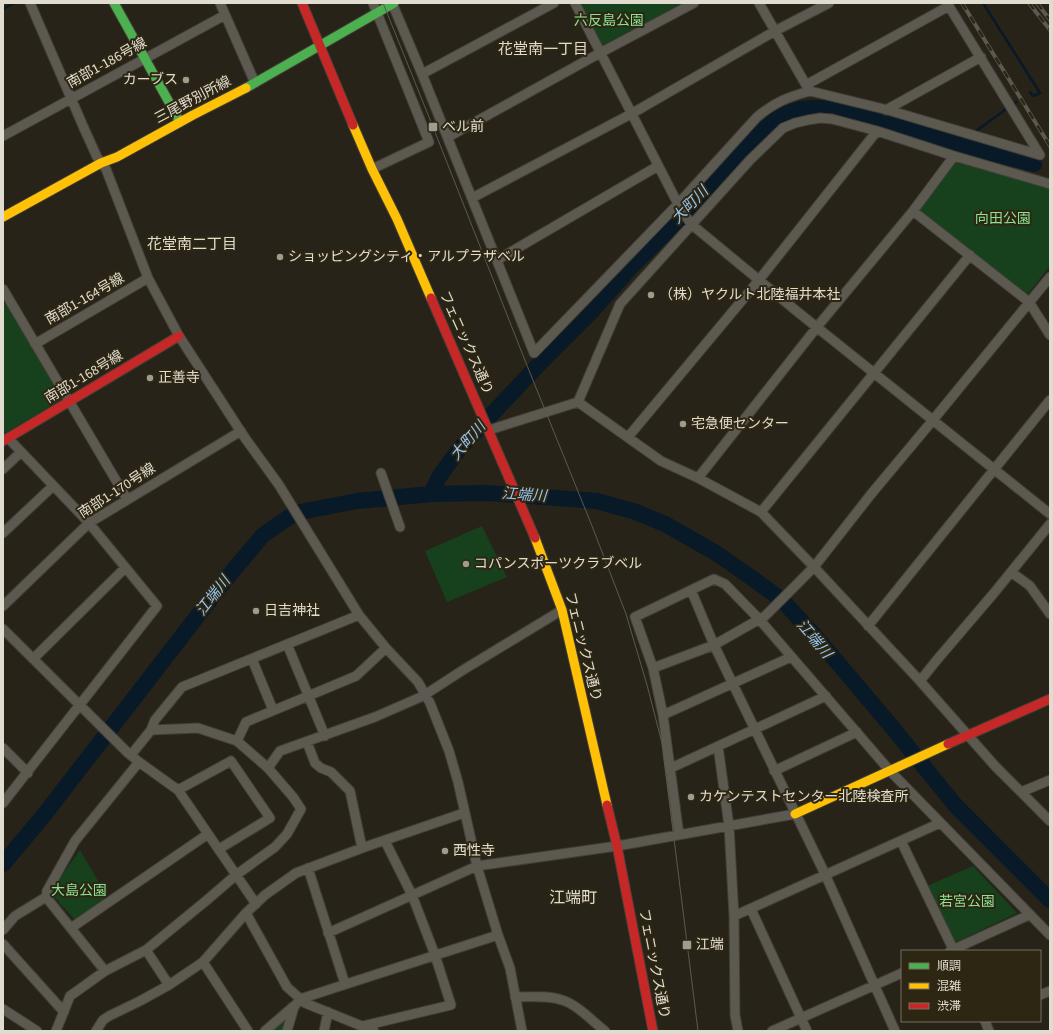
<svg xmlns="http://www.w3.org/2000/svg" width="1053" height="1034" font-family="'Source Sans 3','Noto Sans JP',sans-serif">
<rect width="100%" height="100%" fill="#272318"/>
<path fill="#17401d" d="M 580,3 L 683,3 L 601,46 Z
M 954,156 L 1050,184 L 1050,266 L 1026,296 L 918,211 Z
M 3,302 L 7,303 L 62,397 L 61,400 L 3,434 Z
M 482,526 L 507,577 L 447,602 L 425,551 Z
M 80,850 L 108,898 L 75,920 L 50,892 Z
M 973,866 L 1017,913 L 954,943 L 927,886 Z
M 291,1013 L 285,1031 L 271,1031 Z"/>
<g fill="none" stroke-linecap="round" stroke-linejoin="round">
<path stroke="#081927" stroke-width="2.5" d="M 983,3 L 1040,93 L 1033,96 L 1030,92
M 3,9 L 14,3
M 970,148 L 976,131 L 1016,102"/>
<path stroke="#081927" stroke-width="16" d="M 431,494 L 439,477 L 460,448 L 542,361 L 592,311 L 632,266 L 691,207 L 757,135 L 777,119 L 788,113 L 801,109 L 814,108 L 826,108 L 842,110 L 970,148 L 1034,164
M 3,864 L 44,815 L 226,579 L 263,535 L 295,513 L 357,501 L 431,494 L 487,493 L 597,501 L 636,512 L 665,524 L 716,553 L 749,576 L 782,600 L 815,636 L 892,727 L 955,805 L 1050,900"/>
<g stroke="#423e35" stroke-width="11">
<path id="street" d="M 30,3 L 83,126 L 97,157 L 106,169 L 148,278 L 179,336 L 245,438 L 279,485 L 359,615 L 386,648 L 418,682 L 430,703 L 449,751 L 458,782 L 477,866 L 498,935 L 510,968 L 522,1031
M 220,3 L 255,83
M 392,3 L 422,74 L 534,353 L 678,204 L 757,117 C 775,102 788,97 810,91 L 806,85
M 575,3 L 680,208 L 691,224 L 799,313 L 1050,514
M 759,3 L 806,85 L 949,6
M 422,74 L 554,3
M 810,91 L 888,110 L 1040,155 L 947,3
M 886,110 L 981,57
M 3,136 L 225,15
M 448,137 L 600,53 L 694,3
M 372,169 L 429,142 L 373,3
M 1050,184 L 954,156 L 877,131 L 832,119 L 820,118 L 808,120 L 795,123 L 783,128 L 750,160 L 620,304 L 578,402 L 661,461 L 698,478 L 761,512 L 814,567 L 872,493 L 933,420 L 1050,277
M 472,198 L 631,114 L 775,31 L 829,3
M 913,211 L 1029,302 L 1050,335
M 497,260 L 658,166
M 3,289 L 127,499
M 35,344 L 148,278
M 489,430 L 578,402
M 628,437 L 759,280 L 877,131
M 3,469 L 21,452
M 381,473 L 400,527
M 698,478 L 817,327 L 913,211 L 954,156
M 761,512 L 970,255
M 3,533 L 53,486
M 1011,572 L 1030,586 L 1050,614
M 691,590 L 714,645 L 825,874 L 895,1031
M 3,606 L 89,523 L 241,431
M 868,626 L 1050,400
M 3,629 L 128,753 L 139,762 L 178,790 L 256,904
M 287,644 L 325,736
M 33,659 L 125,568
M 252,659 L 273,710
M 653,668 L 714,645 L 765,616 L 814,567 L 920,681 L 995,766 L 1050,821
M 920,681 L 936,661 L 994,593 L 1050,524
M 663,715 L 791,657
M 151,730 L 155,720 L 182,687 L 359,615
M 237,741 L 246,722 L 356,676 L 386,648
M 307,742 L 315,763 L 321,768 L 331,772 L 350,791 L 362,848
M 718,746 L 729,826 L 734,916
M 3,748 L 28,773
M 268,768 L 280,751 L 375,717 L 423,696 L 463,670 L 562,610
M 671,768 L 826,696
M 774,771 L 857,732
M 178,790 L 231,761 L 270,818 L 219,849
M 1021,792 L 1050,780
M 3,803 L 157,606 L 89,523 L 8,438
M 679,835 L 663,715 L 653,668 L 635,617 L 714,579 L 725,584 L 759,619 L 890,771 L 1050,935
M 901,841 L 954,951
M 308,868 L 345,984
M 46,897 L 105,971
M 751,909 L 807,1031
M 246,913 L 287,987 L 305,1003 L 374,1031
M 71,928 L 208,834
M 3,930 L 15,916 L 46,897 L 47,891 L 75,841 L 139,762
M 328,933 L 477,866 L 617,846 L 795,814
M 3,944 L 64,1012
M 146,950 L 169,985
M 950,951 L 1029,915
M 203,962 L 248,1031
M 1040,995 L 1050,991
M 515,997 C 530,997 548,995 562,1000 C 578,1005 592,1021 605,1031
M 3,1009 L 37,1031
M 985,1021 L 989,1031
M 363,1026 L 451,1005 L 435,955 L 412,895 L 385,841
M 56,1031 L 70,996 L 105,971 L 146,950 L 207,900 L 236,875 L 275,847 L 287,834 L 301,809 L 293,797 L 268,768 L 237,741 L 198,728 L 151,730 L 131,755
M 96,1031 L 103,1020 L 109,1016 L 140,1001 L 169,985 L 203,962 L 246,913 L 265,895 L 296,873 L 362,848 L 464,813
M 265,1031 L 294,1006
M 287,1031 L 294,1007 L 300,999 L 498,935
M 324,1031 L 328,1012
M 738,1031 L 735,1015 L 734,916 L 940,823
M 772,1031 L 902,973"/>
</g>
<g stroke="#423e35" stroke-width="11">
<path id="fast" d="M 114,3 L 180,122
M 246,88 L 394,3"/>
</g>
<g stroke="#423e35" stroke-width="11">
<path id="slow" d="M 353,125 L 372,169 L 397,219 L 431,298
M 3,217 L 101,163 L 117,157 L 193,115 L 246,88
M 535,538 L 562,610 L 607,805
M 795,814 L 948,744"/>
</g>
<g stroke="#423e35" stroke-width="11">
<path id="jam" d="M 302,3 L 353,125
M 431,298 L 535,538
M 3,441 L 179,336
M 948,744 L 1050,699
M 607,805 L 617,846 L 653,1031"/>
</g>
<use href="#street" stroke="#5c5951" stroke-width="9"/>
<use href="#fast" stroke="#4caf50" stroke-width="9"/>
<use href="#slow" stroke="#ffc107" stroke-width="9"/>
<use href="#jam" stroke="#c62828" stroke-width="9"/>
<path stroke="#5d5950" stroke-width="1" d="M 383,3 L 433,127 L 526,363 L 592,526 L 626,614 L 647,685 L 662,743 L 698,1031"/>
<g stroke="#5d5950" stroke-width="4">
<path id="rail" d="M 962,3 L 1050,146
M 1029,3 L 1050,30
M 1037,3 L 1050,20"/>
</g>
<use href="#rail" stroke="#2d2612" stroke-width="2.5" stroke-dasharray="8" stroke-linecap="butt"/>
</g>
<g fill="#9f9b8f" stroke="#2d2612" stroke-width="1.5">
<circle cx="186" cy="80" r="4"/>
<rect x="428" y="122" width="10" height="10" rx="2"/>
<circle cx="280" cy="257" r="4"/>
<circle cx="651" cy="295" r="4"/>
<circle cx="150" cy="378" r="4"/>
<circle cx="683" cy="424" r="4"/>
<circle cx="466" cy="564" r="4"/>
<circle cx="256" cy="611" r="4"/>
<circle cx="691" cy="797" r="4"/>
<circle cx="445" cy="851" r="4"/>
<rect x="682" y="940" width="10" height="10" rx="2"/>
</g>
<g text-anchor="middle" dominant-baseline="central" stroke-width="4" stroke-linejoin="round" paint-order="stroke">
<g font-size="14" fill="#8ae295" stroke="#2d2612">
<text x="609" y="21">六反島公園</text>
<text x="1003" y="219">向田公園</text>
<text x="79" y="891">大島公園</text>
<text x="967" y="902">若宮公園</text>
</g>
<g font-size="14" fill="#e0dccf" stroke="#2d2612">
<text transform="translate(107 63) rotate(-29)">南部1-186号線</text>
<text transform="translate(193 100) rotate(-28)">三尾野別所線</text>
<text transform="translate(85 299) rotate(-30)">南部1-164号線</text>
<text transform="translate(466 343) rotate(66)">フェニックス通り</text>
<text transform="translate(84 377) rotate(-31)">南部1-168号線</text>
<text transform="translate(117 491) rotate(-33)">南部1-170号線</text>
<text transform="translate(583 647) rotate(76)">フェニックス通り</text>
<text transform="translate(654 964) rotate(79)">フェニックス通り</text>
</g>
<g font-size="14" fill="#e0dccf" stroke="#2d2612" text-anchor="start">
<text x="178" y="80" text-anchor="end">カーブス</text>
<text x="442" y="127">ベル前</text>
<text x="288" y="257">ショッピングシティ・アルプラザベル</text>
<text x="659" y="295">（株）ヤクルト北陸福井本社</text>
<text x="158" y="378">正善寺</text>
<text x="691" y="424">宅急便センター</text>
<text x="474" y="564">コパンスポーツクラブベル</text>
<text x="264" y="611">日吉神社</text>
<text x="699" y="797">カケンテストセンター北陸検査所</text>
<text x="453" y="851">西性寺</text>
<text x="696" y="945">江端</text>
</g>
<g font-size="15" fill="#e0dccf" stroke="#2d2612">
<text x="543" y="49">花堂南一丁目</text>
<text x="192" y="244">花堂南二丁目</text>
</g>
<g font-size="15" font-style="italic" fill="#96c6f4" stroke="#2d2612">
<text transform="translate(690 205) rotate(-46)">大町川</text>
<text transform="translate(468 441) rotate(-49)">大町川</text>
<text transform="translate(524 495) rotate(4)">江端川</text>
<text transform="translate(213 596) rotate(-52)">江端川</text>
<text transform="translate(814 639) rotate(50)">江端川</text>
</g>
<g font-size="16" fill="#e0dccf" stroke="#2d2612">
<text x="573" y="898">江端町</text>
</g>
</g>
<rect width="1053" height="1034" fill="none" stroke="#e0dccf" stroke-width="8"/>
<rect x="901" y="950" width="140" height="72" fill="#2d2612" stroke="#756f5e"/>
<rect x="909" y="963" width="20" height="6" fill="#4caf50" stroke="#756f5e"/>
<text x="937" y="970" font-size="12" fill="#e0dccf">順調</text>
<rect x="909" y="983" width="20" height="6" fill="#ffc107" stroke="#756f5e"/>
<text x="937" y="990" font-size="12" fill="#e0dccf">混雑</text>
<rect x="909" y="1003" width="20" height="6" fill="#c62828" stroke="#756f5e"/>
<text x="937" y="1010" font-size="12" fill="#e0dccf">渋滞</text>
</svg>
